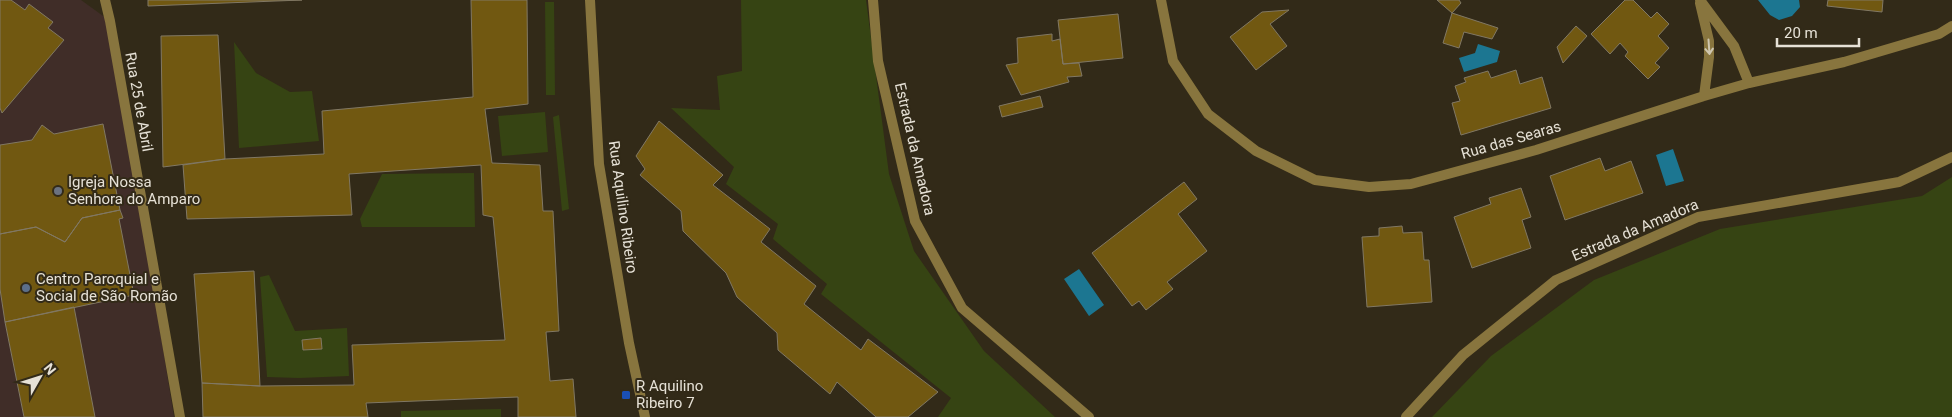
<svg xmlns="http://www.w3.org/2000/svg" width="1952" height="417" font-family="Roboto,sans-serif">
<rect width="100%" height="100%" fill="#322a18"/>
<path fill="#402d28" d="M 0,0 L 81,0 L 110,21 L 174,417 L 0,417 Z"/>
<path fill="#364413" d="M 741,0 L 866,0 L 889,174 L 914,251 L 984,351 L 1055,417 L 938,417 L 951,398 L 821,294 L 827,284 L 773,239 L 778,224 L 726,184 L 734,167 L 671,108 L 720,110 L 717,76 L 742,71 Z
M 545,2 L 554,2 L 555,95 L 546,95 Z
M 234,42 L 256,73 L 290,92 L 312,91 L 319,141 L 239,148 Z
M 545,112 L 548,152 L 502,156 L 498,116 Z
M 559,115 L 569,209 L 562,211 L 553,117 Z
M 474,173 L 475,227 L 362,227 L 360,219 L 382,174 Z
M 1952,177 L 1952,417 L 1432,417 L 1491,356 L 1594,280 L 1720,229 L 1922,196 Z
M 269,275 L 295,331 L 347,328 L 349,376 L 299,378 L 267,377 L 260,277 Z
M 501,409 L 501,417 L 401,417 L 401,411 Z"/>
<path fill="#1c7691" d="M 1758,0 L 1799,0 L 1800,7 L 1792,16 L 1779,20 L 1770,15 Z
M 1478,44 L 1500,51 L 1497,62 L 1464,72 L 1459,58 L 1475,53 Z
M 1673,149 L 1684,181 L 1666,186 L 1656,155 Z
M 1079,269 L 1104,305 L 1089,316 L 1064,279 Z"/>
<path fill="#715811" stroke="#817864" d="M 0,0 L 11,0 L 25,10 L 29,4 L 53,22 L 48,28 L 64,40 L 2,113 L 0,108 Z
M 148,0 L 302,0 L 148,6 Z
M 471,0 L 527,0 L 528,104 L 485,109 L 492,163 L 540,165 L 543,211 L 553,211 L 559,331 L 546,332 L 550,381 L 573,379 L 576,417 L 518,417 L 518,397 L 366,403 L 368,417 L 203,417 L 202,383 L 260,386 L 354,385 L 352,345 L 505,340 L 493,217 L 483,215 L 481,165 L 349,174 L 352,215 L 187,219 L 183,165 L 225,159 L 324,154 L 322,111 L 473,97 Z
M 1437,0 L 1459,0 L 1461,3 L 1452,13 Z
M 1625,0 L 1633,0 L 1651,18 L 1657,12 L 1669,24 L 1658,36 L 1669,48 L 1655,63 L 1660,67 L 1648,79 L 1625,56 L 1628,52 L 1620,43 L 1610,54 L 1591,34 Z
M 1828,0 L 1883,0 L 1882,12 L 1827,6 Z
M 1289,10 L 1270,24 L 1287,46 L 1256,70 L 1230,37 L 1262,12 Z
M 1452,13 L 1498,28 L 1492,39 L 1464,32 L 1459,48 L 1443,43 Z
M 1118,14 L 1123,58 L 1063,64 L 1058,20 Z
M 1576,26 L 1587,36 L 1563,63 L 1557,47 Z
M 1052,34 L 1052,41 L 1060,39 L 1063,64 L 1079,63 L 1082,76 L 1067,77 L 1069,82 L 1021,95 L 1006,65 L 1018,63 L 1017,38 Z
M 218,35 L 225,159 L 163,167 L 161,36 Z
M 1516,70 L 1520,84 L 1542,77 L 1551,108 L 1461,135 L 1452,103 L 1460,101 L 1455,86 L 1466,82 L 1464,78 L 1488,71 L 1491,78 Z
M 1040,96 L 1043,107 L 1002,117 L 999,106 Z
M 659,121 L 723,175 L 713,185 L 770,229 L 761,242 L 816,286 L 804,304 L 861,350 L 868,339 L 938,392 L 908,417 L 876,417 L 837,382 L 830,394 L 778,350 L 777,333 L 737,297 L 726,273 L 683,231 L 681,211 L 640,175 L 645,169 L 636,156 Z
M 103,124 L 120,210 L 82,218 L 65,242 L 36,227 L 0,234 L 0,145 L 32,140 L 42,125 L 54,134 Z
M 1600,158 L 1605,171 L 1631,161 L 1643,193 L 1565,220 L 1550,176 Z
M 1184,182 L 1197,199 L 1178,214 L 1207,251 L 1167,282 L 1173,289 L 1146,310 L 1139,301 L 1132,306 L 1092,253 Z
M 1521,188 L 1531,217 L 1522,220 L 1531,248 L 1472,268 L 1454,217 L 1491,204 L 1489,198 Z
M 120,210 L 123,218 L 119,219 L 134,295 L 5,322 L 0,289 L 0,234 L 36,227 L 65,242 L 82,218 Z
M 1402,226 L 1403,233 L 1422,232 L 1424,260 L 1429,260 L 1432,302 L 1367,307 L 1362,237 L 1379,236 L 1379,228 Z
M 254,271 L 260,386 L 202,383 L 194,274 Z
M 74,307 L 95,417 L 24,417 L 5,322 Z
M 321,338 L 322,349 L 303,350 L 302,340 Z"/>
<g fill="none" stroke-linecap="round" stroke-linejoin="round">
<path stroke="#88753e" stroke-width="10" d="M 105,0 L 110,21 L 180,417
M 590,0 L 599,164 L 629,343 L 645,417
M 1161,0 L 1173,61 L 1208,114 L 1256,151 L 1315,180 L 1369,187 L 1411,184 L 1536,150 L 1704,96 L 1749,83 L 1844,62 L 1939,34 L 1952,26
M 1700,0 L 1734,46 L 1749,83
M 1700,3 L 1709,41 L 1709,57 L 1704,96"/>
<path stroke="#88753e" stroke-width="10" d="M 873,0 L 878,61 L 915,221 L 962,308 L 1089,417
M 1406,417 L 1463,355 L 1556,280 L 1698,217 L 1899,182 L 1952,157"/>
</g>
<defs><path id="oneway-shaft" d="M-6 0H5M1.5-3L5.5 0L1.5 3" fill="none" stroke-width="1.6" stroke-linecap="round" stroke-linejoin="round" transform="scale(1.25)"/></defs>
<use stroke="#cec6b0" href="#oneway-shaft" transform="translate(1709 47) rotate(86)"/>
<circle fill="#6b7280" stroke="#322a18" stroke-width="2" cx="58" cy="191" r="5"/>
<circle fill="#5c6f8a" stroke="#322a18" stroke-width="2" cx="26" cy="288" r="5"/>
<rect fill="#1a4fb4" stroke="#322a18" stroke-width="2" x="621" y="390" width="10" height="10" rx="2.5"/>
<g text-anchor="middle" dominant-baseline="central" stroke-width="4" stroke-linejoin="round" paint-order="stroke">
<g font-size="15" fill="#e6e1d6" stroke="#322a18">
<text transform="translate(139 102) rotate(80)">Rua 25 de Abril</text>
<text transform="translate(1511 140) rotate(-16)">Rua das Searas</text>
<text transform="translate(915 149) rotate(77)">Estrada da Amadora</text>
<text transform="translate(623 207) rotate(82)">Rua Aquilino Ribeiro</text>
<text transform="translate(1635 230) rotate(-23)">Estrada da Amadora</text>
</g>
<g font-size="15" fill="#e6e1d6" stroke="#322a18" text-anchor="start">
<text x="68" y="182">Igreja Nossa<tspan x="68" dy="17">Senhora do Amparo</tspan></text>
<text x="36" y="279">Centro Paroquial e<tspan x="36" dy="17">Social de São Romão</tspan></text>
<text x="636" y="386">R Aquilino<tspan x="636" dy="17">Ribeiro 7</tspan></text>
</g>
</g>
<g transform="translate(40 377) rotate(51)" stroke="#322a18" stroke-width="4" paint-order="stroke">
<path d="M0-4L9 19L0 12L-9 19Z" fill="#e6e1d6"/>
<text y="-8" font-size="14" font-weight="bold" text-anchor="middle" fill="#e6e1d6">N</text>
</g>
<path d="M1777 38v8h82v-8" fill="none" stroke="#e6e1d6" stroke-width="2.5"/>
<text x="1784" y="38" font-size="15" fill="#e6e1d6" stroke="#322a18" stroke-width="4" paint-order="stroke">20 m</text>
</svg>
